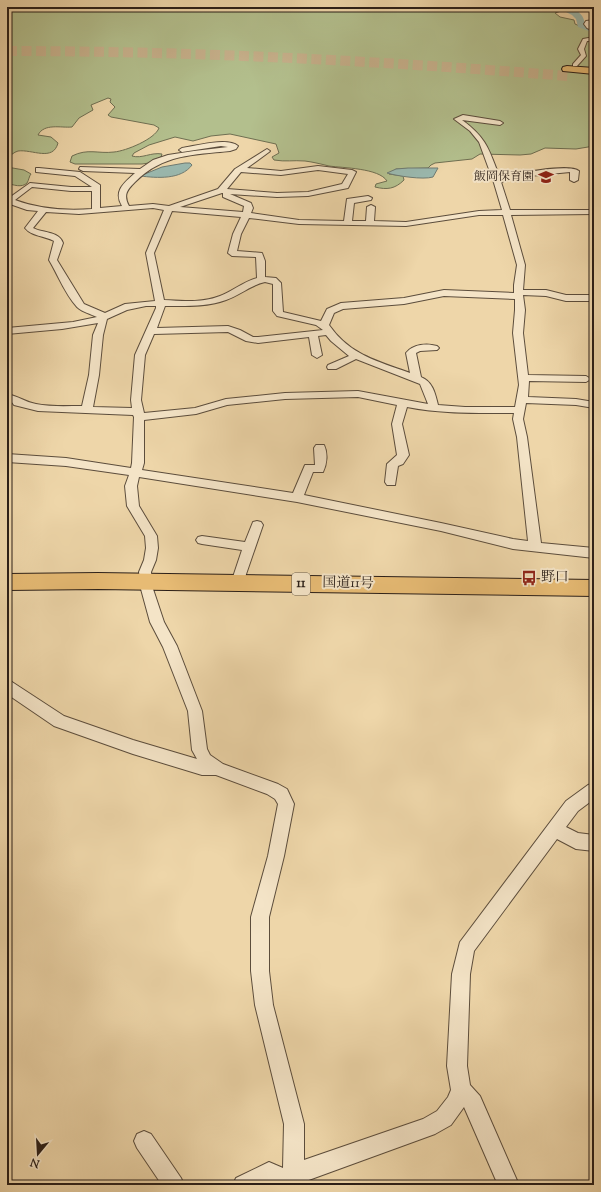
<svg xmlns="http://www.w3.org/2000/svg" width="601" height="1192" font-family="'Sorts Mill Goudy','Noto Serif JP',serif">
<rect width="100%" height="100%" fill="#eed6a9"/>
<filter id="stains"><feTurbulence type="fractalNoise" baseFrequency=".005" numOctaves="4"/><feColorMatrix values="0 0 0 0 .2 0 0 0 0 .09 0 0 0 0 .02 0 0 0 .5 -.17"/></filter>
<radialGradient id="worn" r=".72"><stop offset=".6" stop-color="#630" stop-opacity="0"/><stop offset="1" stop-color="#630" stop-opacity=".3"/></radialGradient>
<path fill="#b3bf8d" stroke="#6f6f52" d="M 7,7 L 558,7 L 564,10 L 555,13 L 560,17 L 574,20 L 575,24 L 591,31 L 594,35 L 594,146 L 576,149 L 545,148 L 531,154 L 520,155 L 480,154 L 472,159 L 435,163 L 431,165 L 428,168 L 396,169 L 389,174 L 403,176 L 404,180 C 395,189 387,190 375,187 L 376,184 L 387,181 C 379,168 343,168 329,166 C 321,164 313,162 305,161 C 293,160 286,162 274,160 L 272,157 L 279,153 L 276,144 L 230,134 L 211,136 L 193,141 L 175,137 L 149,145 L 134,153 L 132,156 C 142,159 151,152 162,154 L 161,157 L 149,163 L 142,164 L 75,164 L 70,162 L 72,156 C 88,148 98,154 114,152 C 126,151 155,139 159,128 L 154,125 L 111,117 L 108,115 L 115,107 L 110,102 L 111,99 L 108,98 L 91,105 L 93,110 L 79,118 L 72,127 C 61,128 44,123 38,135 L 51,137 L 58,143 C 53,162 32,149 18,151 C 14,152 10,156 7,158 Z
M 7,167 L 24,170 L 31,174 C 29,176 29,180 27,183 C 22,188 13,185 7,183 Z"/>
<path fill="#9ab8ae" stroke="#6e7b72" d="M 185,163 L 190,163 L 192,165 C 181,180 157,178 140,176 L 162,167 Z
M 408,168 L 438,168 L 433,177 C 423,180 397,176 387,173 L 396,169 Z"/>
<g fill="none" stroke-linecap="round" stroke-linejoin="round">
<path fill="#9ab8ae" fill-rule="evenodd" d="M 556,7 C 569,7 583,9 585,24 L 594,28 L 594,33 L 578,27 L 576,19 L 572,15 Z"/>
<path stroke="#c7b18c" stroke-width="10" stroke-dasharray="10 4.5" stroke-linecap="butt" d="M 7,51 C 195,51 381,61 568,76"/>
<g stroke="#5c4d3c" stroke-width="2">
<path id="street" d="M 590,7 L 594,7 L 594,9 L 591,8 Z
M 594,20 L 594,24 L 590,24 L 594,27 L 594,31 L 587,28 L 584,24 L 586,21 Z
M 594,37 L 594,41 L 587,41 L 584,49 L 586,56 L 577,66 L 573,66 L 573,64 L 581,55 L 578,49 L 583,39 Z
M 463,115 L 500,121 L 503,123 L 500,125 L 462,120 C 487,138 489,150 500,178 C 513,174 569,163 579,171 L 578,180 L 574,182 L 570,180 L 570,172 L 519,177 L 501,182 L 510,210 L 594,210 L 594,214 L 511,215 L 525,265 L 523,290 L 546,290 L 566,295 L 594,295 L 594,301 L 566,301 L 546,296 L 523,295 L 525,310 L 523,333 L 528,375 L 586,376 L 591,379 L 586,382 L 529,381 L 528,397 L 576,399 L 594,402 L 594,408 L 576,405 L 526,403 L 523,419 L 527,437 L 541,543 L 594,548 L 594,558 L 513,549 L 441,531 L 297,502 L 139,477 L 137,486 L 139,506 L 157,536 L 158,548 L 156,560 L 151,572 L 153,589 L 164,622 L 177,646 L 202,711 L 207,749 L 210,755 L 223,764 L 278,784 L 287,789 L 294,804 L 284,856 L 269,917 L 269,971 L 273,1005 L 304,1124 L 304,1160 L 423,1119 L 437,1111 L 448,1097 L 451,1090 L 447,1066 L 452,974 L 460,942 L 566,801 L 588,785 L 594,783 L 594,799 L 578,811 L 566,827 L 578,833 L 594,835 L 594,851 L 576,849 L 557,839 L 474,951 L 470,974 L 467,1066 L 470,1085 L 480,1096 L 519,1185 L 498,1185 L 464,1107 L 451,1125 L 435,1134 L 295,1185 L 270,1185 L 268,1184 L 265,1185 L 233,1185 L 236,1178 L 269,1162 L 283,1168 L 284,1124 L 255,1005 L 251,971 L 251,917 L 268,856 L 278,804 L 275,799 L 267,794 L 216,775 L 202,775 L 133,754 L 54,726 L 7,694 L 7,680 L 12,682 L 64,716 L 133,740 L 197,759 L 192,750 L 188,711 L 163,647 L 150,622 L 141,589 L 139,572 L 144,560 L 146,548 L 145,536 L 127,506 L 125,486 L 129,475 L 66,466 L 7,462 L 7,454 L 66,458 L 131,468 L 132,463 L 134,417 L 133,415 L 38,411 L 14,405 L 11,401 L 7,400 L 7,394 C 18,396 25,402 36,404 C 50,407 67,406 82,406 L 89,375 L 93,335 L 98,323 L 62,329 L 7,334 L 7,328 L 73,322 L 97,317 C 91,314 82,312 77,307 C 65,294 58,275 49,260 L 54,241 C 45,236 31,236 25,228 L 38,211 L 27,210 L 7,203 L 7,198 L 9,198 L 30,183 L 71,187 L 92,187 L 75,176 L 36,172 L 36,168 L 39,168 L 80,172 L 100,185 L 100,208 L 122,206 C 113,191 124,183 135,173 L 83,171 L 79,169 L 80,167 L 140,169 L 153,160 L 168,155 L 194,151 L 228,147 L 221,146 L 182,152 L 179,150 L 182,148 C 196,146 227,137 238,146 L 236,149 L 230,151 C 193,155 163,154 135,182 C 127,190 123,195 129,206 L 153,204 L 169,206 L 218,189 L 235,169 L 267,149 L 270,151 L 269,152 L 247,168 L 281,171 L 318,166 L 352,170 L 356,172 L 348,188 L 308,196 L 277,197 L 230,194 L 251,203 L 253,208 L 251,213 L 299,220 L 344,221 L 347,199 L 368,196 L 372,198 L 371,200 L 354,203 L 352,221 L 366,221 L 367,207 L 371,205 L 375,207 L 374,221 L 406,222 L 479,211 L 502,210 L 494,183 L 479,142 L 470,131 L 454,119 ZM 318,170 L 348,174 L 342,184 L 308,192 L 277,193 L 227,189 L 241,172 L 281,175 ZM 32,187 L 71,191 L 92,191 L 92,209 C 67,211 39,209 15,200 ZM 222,193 L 223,193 L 223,197 L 244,206 L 243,212 L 180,207 ZM 153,208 L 164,210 L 146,253 L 155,301 L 125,304 L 105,313 L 84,304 L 57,260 L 63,243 C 59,231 42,233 33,228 L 46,212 L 79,214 ZM 172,211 L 241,217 L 233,234 L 228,253 L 232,256 L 256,257 L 257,278 C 243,282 233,291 220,296 C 203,303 182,301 164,300 L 154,253 ZM 479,215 L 503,215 L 517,265 L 514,285 L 514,293 L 444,290 L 404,298 L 341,303 L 327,309 L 321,321 L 283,312 L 281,283 L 276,278 L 265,277 L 265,261 L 262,253 L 237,251 L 241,234 L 249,218 L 299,224 L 406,226 ZM 265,282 L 273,284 L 273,311 L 277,316 L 316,325 L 323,330 L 258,337 L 253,337 L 240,330 L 228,326 L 157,328 L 165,306 C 186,306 207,307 226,300 C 240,295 251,285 265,282 ZM 444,296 L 515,299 L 515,310 L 513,333 L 519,385 L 515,407 L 465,407 L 438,405 C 435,393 433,382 421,377 L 416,353 L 420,351 L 437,350 L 439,348 L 437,346 C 427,343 413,344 406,353 L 410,373 C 377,361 350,355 329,325 L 334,313 L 343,309 L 404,304 ZM 146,306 L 156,306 L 156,308 L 135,355 L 131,400 L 132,408 L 93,407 L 99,375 L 103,335 L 107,319 L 127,310 ZM 228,332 L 246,341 L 258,343 L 309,337 L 312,355 L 317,358 L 322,355 L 318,336 L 326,335 L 331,341 L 349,356 L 328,365 L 327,367 L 328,369 L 336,369 L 356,359 L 420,384 L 428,404 L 358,391 L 285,393 L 226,399 L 195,408 L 144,413 L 141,400 L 145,355 L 154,334 ZM 358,397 L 397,405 L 392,424 L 397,455 L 387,464 L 385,482 L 387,485 L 395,485 L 398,466 L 403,464 L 409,455 L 402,424 L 407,407 C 442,414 478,413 514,413 L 513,419 L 517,437 L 528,541 L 513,539 L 441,523 L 304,495 L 313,472 L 323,472 C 327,464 328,453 324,445 L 316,445 L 314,448 L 315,465 L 305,465 L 293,493 L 142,470 L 144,463 L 144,420 L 196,414 L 227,405 L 285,399 Z
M 257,521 L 261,522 L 263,525 L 243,583 L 242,586 L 237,588 L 232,586 L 231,583 L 242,550 L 202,544 L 198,543 L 196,540 L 198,537 L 202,536 L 245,542 L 253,522 Z
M 144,1131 L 151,1134 L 181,1178 L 184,1185 L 162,1185 L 137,1148 L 134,1141 L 137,1134 Z"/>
</g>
<g stroke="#2b1f18" stroke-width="2">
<path id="highway" d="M 567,66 L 594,68 L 594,74 L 563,71 L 562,69 L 563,67 Z
M 98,573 L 594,580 L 594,596 L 98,589 L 7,590 L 7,574 Z"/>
</g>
<use href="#street" fill="#f4e4c7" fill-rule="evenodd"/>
<use href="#highway" fill="#e7bb74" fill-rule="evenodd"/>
</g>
<defs>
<g id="school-bare" transform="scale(1.2)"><path d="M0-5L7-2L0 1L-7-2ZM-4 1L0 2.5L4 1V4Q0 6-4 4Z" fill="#8f2418" stroke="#f4e4c7" stroke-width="2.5" paint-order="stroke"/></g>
<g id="bus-bare" transform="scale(1.2)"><path d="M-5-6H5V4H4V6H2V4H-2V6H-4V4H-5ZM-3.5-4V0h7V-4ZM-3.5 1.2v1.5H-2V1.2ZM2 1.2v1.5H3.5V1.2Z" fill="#8f2418" stroke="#f4e4c7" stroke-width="2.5" paint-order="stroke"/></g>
</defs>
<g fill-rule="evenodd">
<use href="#school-bare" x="546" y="177"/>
<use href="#bus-bare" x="529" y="578"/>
</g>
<g text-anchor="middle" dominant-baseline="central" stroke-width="4" stroke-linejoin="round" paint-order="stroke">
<g font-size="12" fill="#2b1f18" stroke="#f4e4c7" text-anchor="end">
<text x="534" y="177">飯岡保育園</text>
</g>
<rect fill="#f4e4c7" stroke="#675a4c" stroke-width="1" x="292" y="573" width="18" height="22" rx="3"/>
<g font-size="13" font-weight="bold" fill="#2b1f18">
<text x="301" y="584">11</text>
</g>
<g font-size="14" fill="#2b1f18" stroke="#f4e4c7" text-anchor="start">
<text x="541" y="578">野口</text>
</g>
<g font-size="14" fill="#2b1f18" stroke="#f4e4c7">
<text transform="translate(348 584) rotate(1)">国道11号</text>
</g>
</g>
<rect width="601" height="1192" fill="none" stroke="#eed6a9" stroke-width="24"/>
<rect x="8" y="8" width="585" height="1176" fill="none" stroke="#2b1f18" stroke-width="2"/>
<rect x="12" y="12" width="577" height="1168" fill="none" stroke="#2b1f18"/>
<g transform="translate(38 1154) rotate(198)" stroke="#f4e4c7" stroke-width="3" paint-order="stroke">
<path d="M0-3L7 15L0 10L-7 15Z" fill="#2b1f18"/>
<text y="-6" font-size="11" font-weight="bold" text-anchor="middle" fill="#2b1f18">N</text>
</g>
<rect width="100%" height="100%" filter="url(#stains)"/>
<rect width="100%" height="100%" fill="url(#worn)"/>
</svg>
